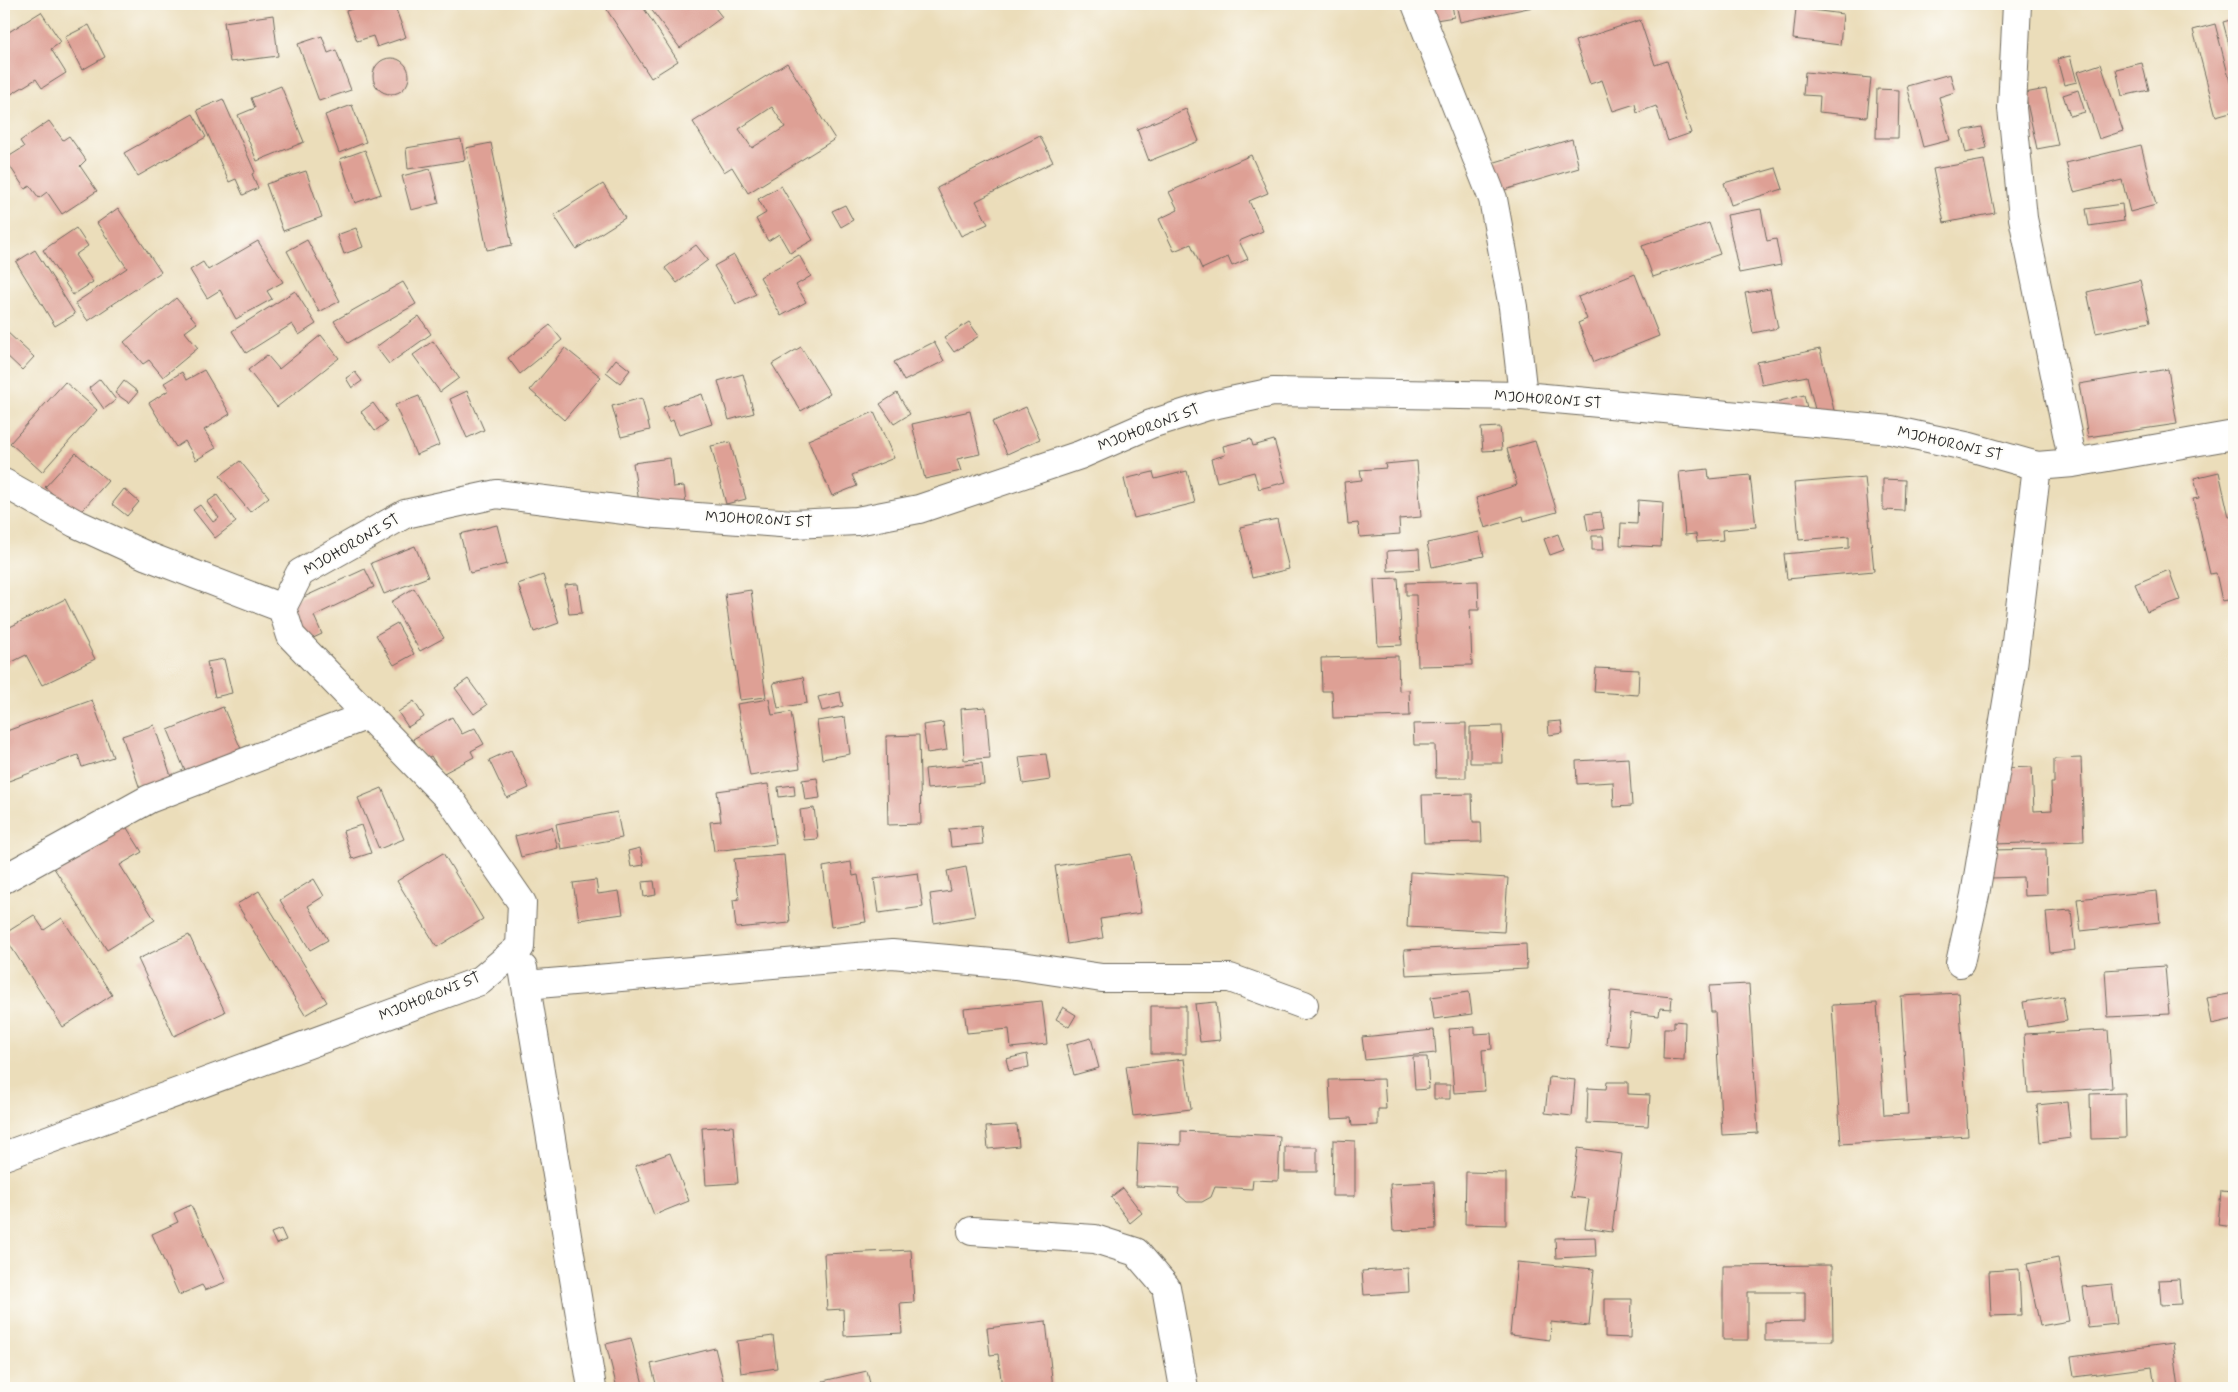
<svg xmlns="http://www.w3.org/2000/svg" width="2238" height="1392" font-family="Mynerve,sans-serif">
<rect width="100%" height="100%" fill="#fdfcf7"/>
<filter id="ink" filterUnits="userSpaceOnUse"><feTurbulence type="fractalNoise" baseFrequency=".02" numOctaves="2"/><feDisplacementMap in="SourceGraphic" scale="10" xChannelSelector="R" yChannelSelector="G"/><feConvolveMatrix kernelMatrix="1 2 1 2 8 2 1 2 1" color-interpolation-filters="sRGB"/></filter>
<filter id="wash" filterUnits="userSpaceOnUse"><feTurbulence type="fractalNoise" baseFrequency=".0096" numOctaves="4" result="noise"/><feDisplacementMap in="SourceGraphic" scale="20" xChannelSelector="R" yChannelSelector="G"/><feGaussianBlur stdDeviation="1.12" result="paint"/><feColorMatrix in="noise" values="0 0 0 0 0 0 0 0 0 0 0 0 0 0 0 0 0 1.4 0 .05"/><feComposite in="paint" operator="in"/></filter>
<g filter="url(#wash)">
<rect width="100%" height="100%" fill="#ebddba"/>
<g id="blocks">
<path fill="#dea095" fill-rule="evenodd" d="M 367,4 L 394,4 L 406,37 L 377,47 L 373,36 L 357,41 L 346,11 Z
M 616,4 L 641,4 L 678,61 L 651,78 L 607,10 Z
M 647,4 L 712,4 L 722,17 L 680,48 Z
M 1427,4 L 1452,4 L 1454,17 L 1430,21 Z
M 1456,4 L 1532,4 L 1533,7 L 1460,22 Z
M 1796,8 L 1843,14 L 1840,45 L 1793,39 Z
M 41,12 L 61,42 L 51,49 L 66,73 L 42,88 L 36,79 L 8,96 L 4,89 L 4,46 L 7,44 L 4,35 Z
M 273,15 L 278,56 L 230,62 L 224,22 Z
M 2234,19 L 2234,64 L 2223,22 Z
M 1640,20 L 1655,65 L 1667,61 L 1691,133 L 1668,141 L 1656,106 L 1637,113 L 1635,104 L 1613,111 L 1602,80 L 1590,84 L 1575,41 Z
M 2215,24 L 2234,97 L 2234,111 L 2216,116 L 2193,30 Z
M 89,25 L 105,57 L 82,70 L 65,37 Z
M 322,36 L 328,53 L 336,50 L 351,90 L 319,101 L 298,44 Z
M 2070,56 L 2077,82 L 2064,85 L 2057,59 Z
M373 76a18 18 0 1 1 36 0a18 18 0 1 1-36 0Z
M 787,63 L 835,139 L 748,193 L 732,167 L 724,172 L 693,122 ZM 772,107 L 785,127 L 752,148 L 739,129 Z
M 2142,63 L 2149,90 L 2122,96 L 2116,69 Z
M 2101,64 L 2123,131 L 2099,139 L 2077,72 Z
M 1805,72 L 1871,78 L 1867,117 L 1819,112 L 1820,96 L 1803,95 Z
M 1950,74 L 1955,92 L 1939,97 L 1950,140 L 1923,147 L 1907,86 Z
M 281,86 L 304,142 L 257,161 L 238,115 L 255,108 L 251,98 Z
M 1877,89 L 1899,90 L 1898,138 L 1876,138 Z
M 2046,89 L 2058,145 L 2037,149 L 2025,93 Z
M 2078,90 L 2085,112 L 2070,116 L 2063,95 Z
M 223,99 L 255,172 L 252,174 L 258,188 L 243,195 L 236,179 L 229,182 L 197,110 Z
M 352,105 L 366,142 L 339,153 L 325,115 Z
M 1186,109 L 1199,141 L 1149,161 L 1137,129 Z
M 193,114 L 206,137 L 138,176 L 124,153 Z
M 49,121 L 63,140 L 69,136 L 86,160 L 80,166 L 97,191 L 62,214 L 47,192 L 39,198 L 30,186 L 25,189 L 5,159 L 24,147 L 20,141 Z
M 1982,127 L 1987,148 L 1966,153 L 1961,131 Z
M 1040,136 L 1053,162 L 976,201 L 988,224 L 961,236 L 937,188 Z
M 461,139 L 465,160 L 408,169 L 406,148 Z
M 1572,139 L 1579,168 L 1501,191 L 1492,163 Z
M 491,143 L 512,245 L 487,250 L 466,148 Z
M 2141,145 L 2156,205 L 2130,212 L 2122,180 L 2074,192 L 2066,163 Z
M 365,150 L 381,194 L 355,203 L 340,159 Z
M 1251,155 L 1268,193 L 1249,201 L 1263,231 L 1239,241 L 1248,259 L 1232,266 L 1228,257 L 1202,269 L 1191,244 L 1174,251 L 1159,219 L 1178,210 L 1169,192 Z
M 1984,160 L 1995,213 L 1944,223 L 1933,169 Z
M 1776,168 L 1783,189 L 1731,205 L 1724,183 Z
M 430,169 L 439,203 L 411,210 L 402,176 Z
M 306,171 L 322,217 L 283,231 L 266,184 Z
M 603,184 L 625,218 L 576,249 L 554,215 Z
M 781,186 L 813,240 L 790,253 L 779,234 L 768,241 L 756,219 L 766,213 L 758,199 Z
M 2122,204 L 2124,221 L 2089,226 L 2086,209 Z
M 845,205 L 853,220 L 841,227 L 832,211 Z
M 118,208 L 161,272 L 88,321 L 75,303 L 127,268 L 97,223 Z
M 1761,209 L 1767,241 L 1776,239 L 1781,265 L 1739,273 L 1727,215 Z
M 1709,223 L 1720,254 L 1653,277 L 1642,246 Z
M 76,228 L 88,246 L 75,255 L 93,282 L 73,295 L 43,250 Z
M 356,228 L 363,247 L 344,254 L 337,235 Z
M 307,240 L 340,301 L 319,312 L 287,251 Z
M 258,241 L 283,282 L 267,291 L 272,299 L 236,319 L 220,290 L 207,298 L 190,270 L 203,262 L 208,270 Z
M 696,245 L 708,260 L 677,283 L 665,268 Z
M 35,250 L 75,314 L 55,326 L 16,262 Z
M 734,255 L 756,294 L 736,304 L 714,266 Z
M 799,255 L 811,276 L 796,285 L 806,302 L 781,316 L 760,277 Z
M 1635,274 L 1659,336 L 1594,362 L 1578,323 L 1587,319 L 1578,297 Z
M 2140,280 L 2150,322 L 2096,333 L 2087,292 Z
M 403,282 L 416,304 L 348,343 L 334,321 Z
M 1770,289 L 1778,328 L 1753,333 L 1745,293 Z
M 295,291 L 316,324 L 299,335 L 292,324 L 246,353 L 232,331 Z
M 176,298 L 197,323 L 185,332 L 198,348 L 163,377 L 149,360 L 143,364 L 124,342 Z
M 419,316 L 431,334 L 389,364 L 376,347 Z
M 969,322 L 979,336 L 954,352 L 944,338 Z
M 550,325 L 562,340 L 520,374 L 508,358 Z
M 6,331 L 34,357 L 22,370 L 4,353 L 4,332 Z
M 321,335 L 339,358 L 277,407 L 248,370 L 267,355 L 279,369 Z
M 433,341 L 459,378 L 440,392 L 413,355 Z
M 934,342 L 944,361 L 904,381 L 894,362 Z
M 801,347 L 830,394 L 801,411 L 772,364 Z
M 565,348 L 601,377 L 564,420 L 530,390 Z
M 1820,349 L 1835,415 L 1817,418 L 1807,376 L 1762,385 L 1757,362 Z
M 616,359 L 630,370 L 620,383 L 606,372 Z
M 2168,369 L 2177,424 L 2088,437 L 2079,384 Z
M 204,370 L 230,414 L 204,430 L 216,448 L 196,460 L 185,441 L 176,447 L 149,403 L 169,390 L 164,383 L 182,372 L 186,380 Z
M 355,372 L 362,381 L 352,388 L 346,378 Z
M 743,374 L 754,413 L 729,420 L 718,381 Z
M 100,379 L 116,400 L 104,409 L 89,388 Z
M 124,381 L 138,392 L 129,403 L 115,393 Z
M 65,382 L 97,410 L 42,472 L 10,443 Z
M 467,391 L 484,430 L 467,438 L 450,399 Z
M 897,393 L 910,414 L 894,424 L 880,404 Z
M 702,394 L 712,424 L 679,435 L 673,420 L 669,422 L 663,407 Z
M 1804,395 L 1809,416 L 1777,424 L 1772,403 Z
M 419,396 L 439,445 L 416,455 L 395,405 Z
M 642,398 L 650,430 L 621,437 L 612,406 Z
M 373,403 L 387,422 L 375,431 L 361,412 Z
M 1026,407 L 1040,439 L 1007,454 L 992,422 Z
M 970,411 L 980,454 L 957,459 L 961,471 L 925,479 L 912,424 Z
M 874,412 L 894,458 L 852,475 L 857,486 L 832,496 L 808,440 Z
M 1500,427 L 1502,450 L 1483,451 L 1481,428 Z
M 1251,439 L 1253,446 L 1274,440 L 1286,482 L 1259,489 L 1254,472 L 1217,482 L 1211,459 L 1225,455 L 1223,446 Z
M 1535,441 L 1557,512 L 1524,521 L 1523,516 L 1485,528 L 1476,498 L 1517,485 L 1507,449 Z
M 730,442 L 746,499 L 726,504 L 711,446 Z
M 76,453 L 108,481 L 77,516 L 45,487 Z
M 670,458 L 673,487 L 684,486 L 686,503 L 640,509 L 633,463 Z
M 240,461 L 269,497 L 250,512 L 220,476 Z
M 1417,461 L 1421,517 L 1399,519 L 1400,534 L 1360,537 L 1358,523 L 1348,524 L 1344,482 L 1362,480 L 1360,470 L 1386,468 L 1385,464 Z
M 1708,469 L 1709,479 L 1750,475 L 1756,527 L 1722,530 L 1723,540 L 1697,542 L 1696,534 L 1685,535 L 1679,472 Z
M 1187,471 L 1195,503 L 1134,518 L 1124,479 L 1153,472 L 1155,479 Z
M 2219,472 L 2229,517 L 2234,516 L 2234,599 L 2222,601 L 2216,573 L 2210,574 L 2193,499 L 2199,498 L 2194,478 Z
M 1865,477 L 1874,571 L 1787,579 L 1784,554 L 1849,548 L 1849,536 L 1799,540 L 1794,483 Z
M 1883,479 L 1905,480 L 1904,511 L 1883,510 Z
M 124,489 L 139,502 L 127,516 L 112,504 Z
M 217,495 L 236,522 L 215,538 L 193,510 L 200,505 L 213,522 L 219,518 L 207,502 Z
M 1638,500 L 1663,502 L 1661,547 L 1620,545 L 1621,523 L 1637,524 Z
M 1601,512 L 1604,529 L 1588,531 L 1585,514 Z
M 1277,519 L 1289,569 L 1252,578 L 1240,527 Z
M 497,525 L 507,564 L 470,573 L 460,534 Z
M 1479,532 L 1484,556 L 1432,567 L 1427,543 Z
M 1558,534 L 1564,550 L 1550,555 L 1544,539 Z
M 1592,536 L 1603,536 L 1604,550 L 1592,550 Z
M 415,546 L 428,577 L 384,594 L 371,563 Z
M 1419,549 L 1420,569 L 1388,571 L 1387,551 Z
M 365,569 L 374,587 L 314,616 L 322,634 L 300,644 L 282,607 Z
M 2169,570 L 2180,600 L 2147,612 L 2135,584 Z
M 543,575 L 559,623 L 534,632 L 518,584 Z
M 1398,578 L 1402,645 L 1378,646 L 1374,579 Z
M 1478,581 L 1479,610 L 1470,610 L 1472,665 L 1418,666 L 1416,595 L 1406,595 L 1406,583 Z
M 575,584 L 578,584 L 582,613 L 569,614 L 565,585 Z
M 414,588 L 444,638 L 420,651 L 391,602 Z
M 751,590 L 766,697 L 740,700 L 725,594 Z
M 65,599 L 95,659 L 42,685 L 26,655 L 4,666 L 4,630 Z
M 397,623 L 414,654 L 394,665 L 376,635 Z
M 1398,656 L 1399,691 L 1409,690 L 1410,716 L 1333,718 L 1332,691 L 1322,691 L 1321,658 Z
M 224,659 L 232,693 L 215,697 L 207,662 Z
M 1596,668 L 1639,670 L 1638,695 L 1594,692 Z
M 803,677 L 807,703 L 778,708 L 773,683 Z
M 468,679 L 487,705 L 474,714 L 455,688 Z
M 840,692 L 843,706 L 822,711 L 818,697 Z
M 769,699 L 772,715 L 791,712 L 800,768 L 750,776 L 737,704 Z
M 92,700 L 113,757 L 82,767 L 78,755 L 6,782 L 4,776 L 4,732 Z
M 414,701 L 424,717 L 408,727 L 398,712 Z
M 223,707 L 244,756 L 188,778 L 168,730 Z
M 986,707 L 990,758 L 964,760 L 961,709 Z
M 452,717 L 462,734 L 475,728 L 484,744 L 471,751 L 474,757 L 442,774 L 431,756 L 425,759 L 413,739 Z
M 845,717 L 850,754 L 822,759 L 817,721 Z
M 1561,721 L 1563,733 L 1549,735 L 1548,722 Z
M 943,722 L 947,750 L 927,753 L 923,725 Z
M 1466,723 L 1466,778 L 1436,778 L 1435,745 L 1414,745 L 1413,724 Z
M 154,725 L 175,788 L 143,798 L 122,736 Z
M 1502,726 L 1503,763 L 1470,763 L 1470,727 Z
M 919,735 L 921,824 L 888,825 L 886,736 Z
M 511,750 L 529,788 L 507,798 L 489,760 Z
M 1046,754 L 1050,780 L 1023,784 L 1019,757 Z
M 1629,758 L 1632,806 L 1614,807 L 1613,782 L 1577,784 L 1576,761 Z
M 2081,758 L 2084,841 L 1994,844 L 2003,768 L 2032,767 L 2034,811 L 2052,810 L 2051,783 L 2054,783 L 2054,759 Z
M 982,763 L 984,784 L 927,789 L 925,769 Z
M 817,778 L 820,798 L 805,800 L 802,780 Z
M 768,784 L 776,844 L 714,851 L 710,822 L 721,821 L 717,791 Z
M 794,785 L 795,795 L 779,797 L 778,787 Z
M 382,788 L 404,839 L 379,849 L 358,798 Z
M 1472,794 L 1473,822 L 1481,822 L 1482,842 L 1424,843 L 1422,795 Z
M 814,808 L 818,839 L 804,840 L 800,810 Z
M 617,812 L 622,838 L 561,849 L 556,824 Z
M 122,820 L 142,852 L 120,865 L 155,920 L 107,950 L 52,865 Z
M 361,825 L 371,853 L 352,859 L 343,831 Z
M 981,826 L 983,844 L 951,847 L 949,829 Z
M 552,827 L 558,848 L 521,857 L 515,836 Z
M 640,848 L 644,865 L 631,867 L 628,851 Z
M 2046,849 L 2047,895 L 2024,896 L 2023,877 L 1991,878 L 1990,850 Z
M 443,853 L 483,919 L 437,947 L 397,881 Z
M 1131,854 L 1141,913 L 1100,919 L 1103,938 L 1067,944 L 1055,866 Z
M 784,855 L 790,923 L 736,928 L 733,900 L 739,899 L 734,859 Z
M 851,862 L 853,876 L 858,875 L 866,922 L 831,927 L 823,867 Z
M 966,867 L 975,916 L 934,923 L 930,894 L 951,891 L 947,871 Z
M 1410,872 L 1508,878 L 1504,932 L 1407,927 Z
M 918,873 L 923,907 L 879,913 L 874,879 Z
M 314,879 L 324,896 L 308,906 L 328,940 L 310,950 L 280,900 Z
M 596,880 L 598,894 L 619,891 L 623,914 L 579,920 L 573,883 Z
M 654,881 L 656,895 L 644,897 L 642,882 Z
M 259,891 L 327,1002 L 305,1015 L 237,904 Z
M 2157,891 L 2160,922 L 2081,931 L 2077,899 Z
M 2071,910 L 2075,950 L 2050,953 L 2046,912 Z
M 34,915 L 44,930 L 62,918 L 112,995 L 63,1027 L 4,936 L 4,934 Z
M 189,935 L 225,1012 L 174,1036 L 138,959 Z
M 1526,944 L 1527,969 L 1406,975 L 1404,950 Z
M 2165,966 L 2169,1014 L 2108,1017 L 2105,970 Z
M 1749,984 L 1758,1133 L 1722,1135 L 1715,1012 L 1711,1012 L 1709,986 Z
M 1611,991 L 1672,997 L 1671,1009 L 1660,1008 L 1659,1016 L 1631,1013 L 1628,1046 L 1606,1044 Z
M 1469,992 L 1472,1014 L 1434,1019 L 1431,997 Z
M 1959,993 L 1968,1136 L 1841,1144 L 1832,1005 L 1877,1003 L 1884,1115 L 1908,1114 L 1901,996 Z
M 2234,993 L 2234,1019 L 2212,1024 L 2207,998 Z
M 2063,996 L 2067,1021 L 2027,1027 L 2023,1002 Z
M 1042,1001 L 1047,1044 L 1011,1048 L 1009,1029 L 967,1033 L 964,1009 Z
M 1216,1002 L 1220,1040 L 1200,1042 L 1195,1004 Z
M 1151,1006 L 1186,1006 L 1186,1054 L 1151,1054 Z
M 1063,1007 L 1076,1015 L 1069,1027 L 1056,1019 Z
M 1674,1021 L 1685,1022 L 1684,1060 L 1663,1059 L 1664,1028 L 1674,1028 Z
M 1475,1027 L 1475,1034 L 1491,1033 L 1492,1049 L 1482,1050 L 1485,1091 L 1454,1093 L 1449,1029 Z
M 1434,1030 L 1436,1053 L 1365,1060 L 1362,1037 Z
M 2108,1030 L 2112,1088 L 2028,1093 L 2024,1034 Z
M 1091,1038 L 1099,1068 L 1074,1075 L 1066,1045 Z
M 1027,1054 L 1029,1067 L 1009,1071 L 1006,1059 Z
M 1413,1057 L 1427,1057 L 1429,1089 L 1415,1090 Z
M 1184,1059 L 1191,1109 L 1133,1116 L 1126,1066 Z
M 1549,1077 L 1575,1080 L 1572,1116 L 1545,1113 Z
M 1384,1079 L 1386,1109 L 1378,1109 L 1378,1125 L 1352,1126 L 1351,1118 L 1331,1119 L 1329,1080 Z
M 1607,1082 L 1628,1082 L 1628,1094 L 1650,1095 L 1648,1126 L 1587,1123 L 1588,1088 L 1606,1089 Z
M 1434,1085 L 1450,1085 L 1450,1099 L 1434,1099 Z
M 2125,1093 L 2126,1138 L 2091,1139 L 2090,1094 Z
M 2067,1102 L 2071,1138 L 2040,1142 L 2037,1105 Z
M 1017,1125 L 1019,1146 L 988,1149 L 986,1127 Z
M 733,1126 L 738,1183 L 706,1185 L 702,1128 Z
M 1181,1131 L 1280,1136 L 1278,1181 L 1253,1180 L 1252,1189 L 1215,1187 L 1211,1197 L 1202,1202 L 1187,1202 L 1178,1194 L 1179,1188 L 1136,1186 L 1138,1143 L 1181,1145 Z
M 1333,1140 L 1355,1141 L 1355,1196 L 1332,1196 Z
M 1285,1147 L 1317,1147 L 1317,1172 L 1285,1172 Z
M 1578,1148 L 1622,1154 L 1612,1232 L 1585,1228 L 1589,1199 L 1571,1197 Z
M 670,1153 L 689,1201 L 654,1215 L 635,1166 Z
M 1466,1172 L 1506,1173 L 1506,1225 L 1465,1224 Z
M 1434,1182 L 1436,1229 L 1393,1231 L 1390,1184 Z
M 1123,1188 L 1142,1213 L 1130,1223 L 1111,1197 Z
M 2221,1191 L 2234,1192 L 2234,1227 L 2218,1225 Z
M 191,1205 L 226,1282 L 205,1290 L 202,1285 L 179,1295 L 152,1234 L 178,1222 L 174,1213 Z
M 281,1229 L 286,1240 L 276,1244 L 271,1233 Z
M 1595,1237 L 1596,1256 L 1556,1258 L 1555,1238 Z
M 911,1250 L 914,1302 L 900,1303 L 902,1333 L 844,1336 L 843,1309 L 827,1310 L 824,1254 Z
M 2058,1258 L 2069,1321 L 2040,1326 L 2027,1264 Z
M 1517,1262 L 1594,1269 L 1589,1326 L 1551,1322 L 1550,1340 L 1510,1335 Z
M 1832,1265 L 1833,1341 L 1765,1341 L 1765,1322 L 1805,1321 L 1805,1292 L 1748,1292 L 1748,1340 L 1723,1340 L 1723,1266 Z
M 1408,1268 L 1409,1292 L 1364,1295 L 1362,1271 Z
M 2019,1269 L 2021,1315 L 1991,1316 L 1989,1271 Z
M 2179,1279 L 2181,1304 L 2161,1305 L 2159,1280 Z
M 2112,1284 L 2117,1324 L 2088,1327 L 2083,1287 Z
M 1605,1299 L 1632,1299 L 1631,1338 L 1605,1337 Z
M 1046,1321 L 1053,1388 L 1002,1388 L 998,1354 L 990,1355 L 987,1328 Z
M 773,1336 L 777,1368 L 741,1373 L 737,1341 Z
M 631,1338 L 644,1388 L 617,1388 L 606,1344 Z
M 2173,1343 L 2179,1388 L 2155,1388 L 2152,1367 L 2074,1377 L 2071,1357 Z
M 715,1348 L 725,1388 L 657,1388 L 651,1364 Z
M 867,1371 L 871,1388 L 825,1388 L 823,1381 Z"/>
</g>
</g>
<g filter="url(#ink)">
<use href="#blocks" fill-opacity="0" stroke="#6e695d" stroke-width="1"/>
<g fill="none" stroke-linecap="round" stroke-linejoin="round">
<g stroke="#6e695d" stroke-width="30">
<path id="street" d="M 1416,4 L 1493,199 L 1513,307 L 1523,396
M 2017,4 L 2012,108 L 2023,218 L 2073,463
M 4,483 L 75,523 L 147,556 L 282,608
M 4,879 L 149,799 L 368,715
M 1960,963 L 1975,895 L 2013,666 L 2037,466
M 523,968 L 592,1388
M 526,985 L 892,954 L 1015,965 L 1102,978 L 1230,978 L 1304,1005
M 4,1156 L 480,981 L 520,947 L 522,903 L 452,802 L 291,636 L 282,608 L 300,573 L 405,514 L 497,494 L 656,514 L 793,524 L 857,521 L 919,509 L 1080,455 L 1151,424 L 1208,406 L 1273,392 L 1523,396 L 1891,430 L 1970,447 L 2037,466 L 2073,463 L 2234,435
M 972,1231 L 1095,1239 L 1136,1252 L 1166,1287 L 1184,1388"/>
</g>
<use href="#street" stroke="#fff" stroke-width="28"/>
</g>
</g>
<g text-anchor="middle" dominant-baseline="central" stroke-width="4" stroke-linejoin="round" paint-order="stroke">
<g font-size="15" fill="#2b2b2b" stroke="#fdfcf7">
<text transform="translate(1548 400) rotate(4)">MJOHORONI ST</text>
<text transform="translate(1149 428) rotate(-21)">MJOHORONI ST</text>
<text transform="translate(1950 444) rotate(13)">MJOHORONI ST</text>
<text transform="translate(759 520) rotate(3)">MJOHORONI ST</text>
<text transform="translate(352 545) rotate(-30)">MJOHORONI ST</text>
<text transform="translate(430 997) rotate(-22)">MJOHORONI ST</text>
</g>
</g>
<rect width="2238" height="1392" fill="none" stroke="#fdfcf7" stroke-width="20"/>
</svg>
